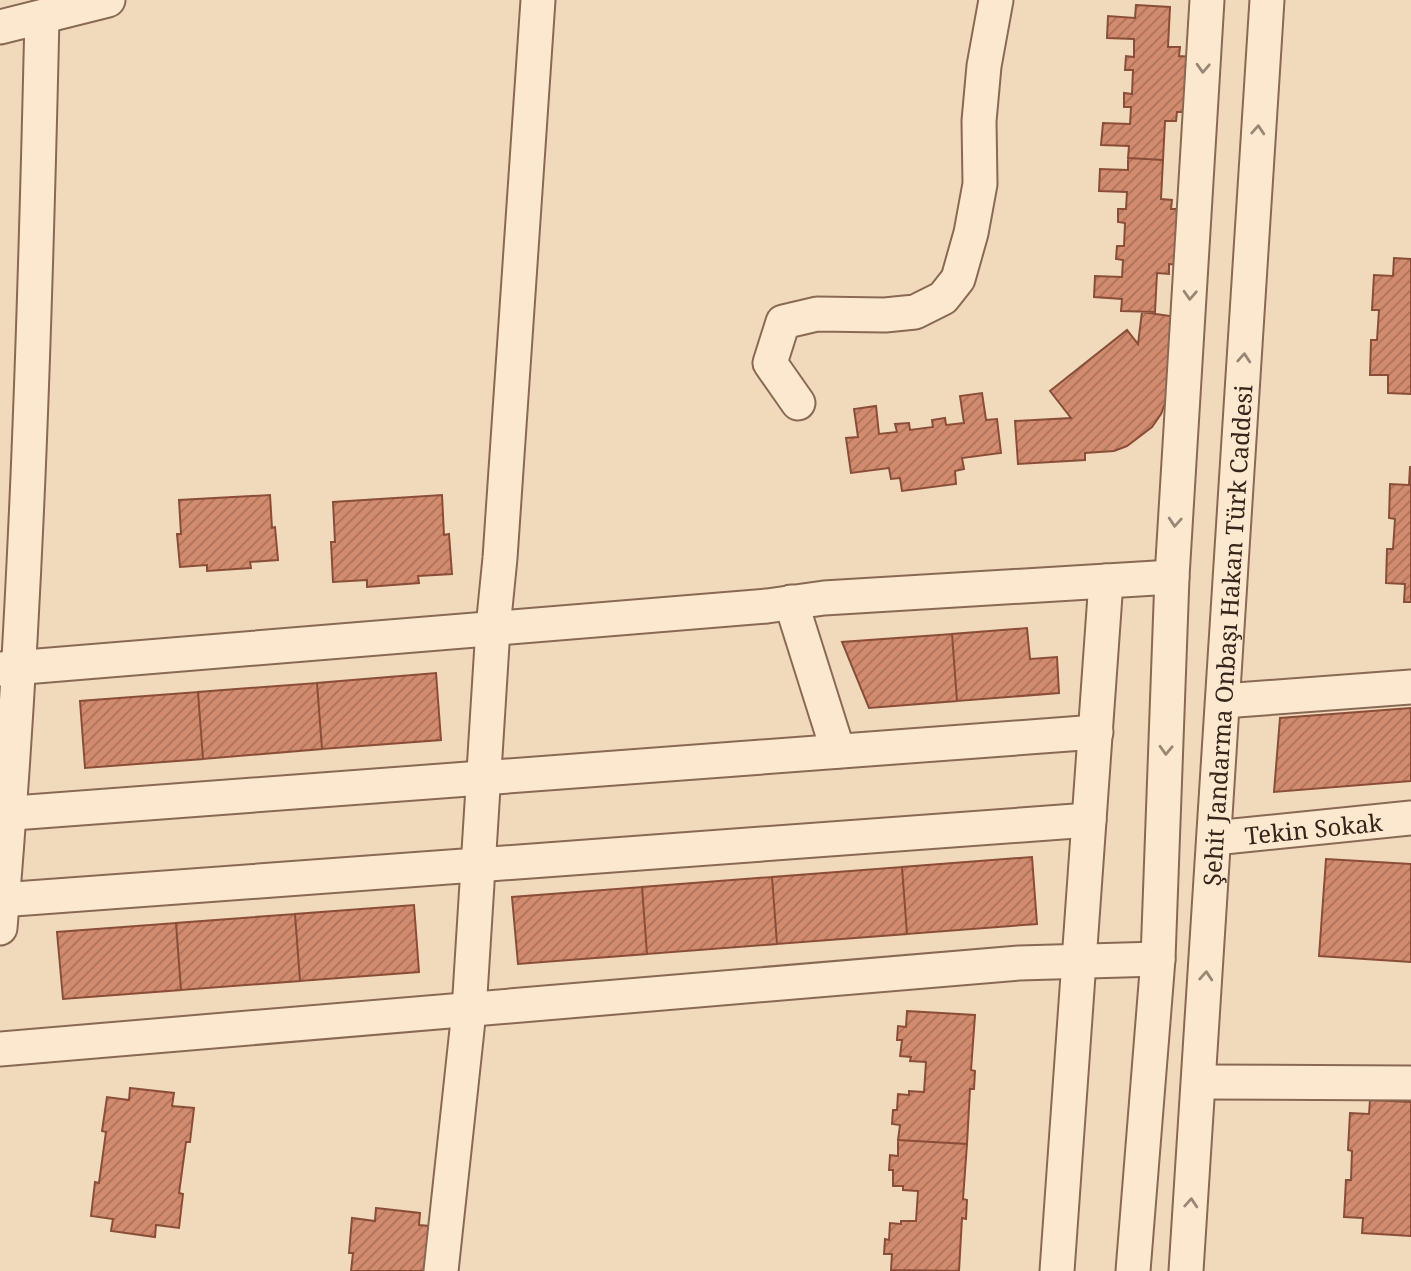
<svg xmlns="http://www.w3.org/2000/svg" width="1411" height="1271" font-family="'Noto Serif',serif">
<defs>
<pattern id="building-hatch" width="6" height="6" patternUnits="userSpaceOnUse" patternTransform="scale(1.75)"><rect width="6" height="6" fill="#d28b6e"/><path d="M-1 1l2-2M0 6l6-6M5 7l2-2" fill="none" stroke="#ab715a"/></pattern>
</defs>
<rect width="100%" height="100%" fill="#f1dabc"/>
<path fill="url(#building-hatch)" stroke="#8a4e38" stroke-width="2" d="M 1136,5 L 1170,7 L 1168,47 L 1180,47 L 1179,56 L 1193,57 L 1190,112 L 1177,112 L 1176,121 L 1165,121 L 1163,160 L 1128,158 L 1129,146 L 1101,145 L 1103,123 L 1130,124 L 1131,107 L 1124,107 L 1124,93 L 1132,94 L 1133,70 L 1125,70 L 1126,56 L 1134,57 L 1134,39 L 1107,38 L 1108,16 L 1135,18 Z
M 1128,158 L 1163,160 L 1161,199 L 1172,200 L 1171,209 L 1185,209 L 1182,265 L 1169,264 L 1169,274 L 1157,273 L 1155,312 L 1121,311 L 1122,299 L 1094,297 L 1095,276 L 1122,277 L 1123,260 L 1116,259 L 1117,246 L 1124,246 L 1125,223 L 1118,222 L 1118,209 L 1126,209 L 1127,192 L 1099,191 L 1100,169 L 1128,170 Z
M 1394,258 L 1411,259 L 1411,394 L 1388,393 L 1388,375 L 1370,375 L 1371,340 L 1377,340 L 1379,310 L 1372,310 L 1374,275 L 1393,276 Z
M 1142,312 L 1184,318 L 1167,398 L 1161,414 L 1152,427 L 1127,446 L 1114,451 L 1085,453 L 1085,460 L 1018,464 L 1015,421 L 1071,418 L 1050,391 L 1127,330 L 1138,344 Z
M 982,393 L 986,420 L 997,419 L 1001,453 L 962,458 L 964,469 L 955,471 L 956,484 L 902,491 L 900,478 L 891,479 L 889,468 L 851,473 L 846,438 L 858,437 L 854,409 L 876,406 L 879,434 L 897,432 L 895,424 L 909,423 L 910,430 L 933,427 L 932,420 L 945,418 L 946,425 L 964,423 L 960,396 Z
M 1410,467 L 1411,467 L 1411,602 L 1404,602 L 1405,584 L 1386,583 L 1387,549 L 1393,549 L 1395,519 L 1389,518 L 1390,484 L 1409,485 Z
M 270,495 L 272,528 L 275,527 L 278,560 L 250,562 L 251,568 L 207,571 L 207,565 L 180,567 L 177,534 L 181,534 L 179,500 Z
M 442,495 L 444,535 L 449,534 L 452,574 L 418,576 L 419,583 L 367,587 L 367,580 L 333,582 L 331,542 L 335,542 L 333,502 Z
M 1027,628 L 1030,659 L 1057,657 L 1059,693 L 957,701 L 952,634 Z
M 952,634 L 957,701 L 869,708 L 842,642 Z
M 436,673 L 441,740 L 322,749 L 317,683 Z
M 317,683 L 322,749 L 203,759 L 198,692 Z
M 198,692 L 203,759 L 85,768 L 80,701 Z
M 1411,708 L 1411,781 L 1274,792 L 1280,718 Z
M 1032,857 L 1037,924 L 907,934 L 902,867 Z
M 1326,859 L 1411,864 L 1411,962 L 1319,956 Z
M 902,867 L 907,934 L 777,944 L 772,877 Z
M 772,877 L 777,944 L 647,954 L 642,887 Z
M 642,887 L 647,954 L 518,964 L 512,897 Z
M 414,905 L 419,972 L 300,981 L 295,914 Z
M 295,914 L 300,981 L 181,990 L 176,923 Z
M 176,923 L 181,990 L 63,999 L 57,932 Z
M 907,1011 L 975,1015 L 971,1070 L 975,1071 L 974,1089 L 970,1089 L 967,1144 L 898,1140 L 900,1125 L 892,1124 L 893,1110 L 897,1110 L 898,1094 L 909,1095 L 909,1091 L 924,1092 L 926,1062 L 910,1061 L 911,1057 L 900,1056 L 902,1040 L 897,1040 L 898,1026 L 906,1027 Z
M 130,1088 L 174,1093 L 172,1106 L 194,1108 L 190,1142 L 186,1142 L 179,1193 L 183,1194 L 179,1228 L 156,1225 L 155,1237 L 111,1231 L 113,1219 L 91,1216 L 95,1182 L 99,1183 L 106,1132 L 102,1131 L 107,1097 L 129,1100 Z
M 1370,1100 L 1411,1102 L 1411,1236 L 1362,1233 L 1363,1218 L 1344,1217 L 1346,1180 L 1351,1180 L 1352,1151 L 1348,1150 L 1350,1113 L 1369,1114 Z
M 898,1140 L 967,1144 L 963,1199 L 967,1200 L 966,1219 L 962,1218 L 959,1271 L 891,1270 L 892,1254 L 884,1254 L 885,1239 L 889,1240 L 890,1223 L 901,1224 L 901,1221 L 916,1221 L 918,1191 L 903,1190 L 903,1186 L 893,1186 L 893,1170 L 889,1170 L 890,1155 L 898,1156 Z
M 376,1208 L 420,1213 L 419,1225 L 441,1227 L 432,1271 L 351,1271 L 353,1253 L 349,1253 L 352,1218 L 375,1221 Z"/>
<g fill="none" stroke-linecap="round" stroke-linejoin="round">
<g stroke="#896954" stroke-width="37">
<g id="minor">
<path d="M 0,27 L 108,0"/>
<path d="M 798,403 L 770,363 L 783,322 L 817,314 L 885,315 L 915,312 L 943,298 L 958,279 L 971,233 L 980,184 L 979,121 L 984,66 L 996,0"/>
<path d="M 791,602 L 838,751"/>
<path d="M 0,669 L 767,606 L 824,598 L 1172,577"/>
<path d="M 1223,701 L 1411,687"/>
<path d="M 0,814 L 1096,732"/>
<path id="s1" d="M 1214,838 L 1411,818"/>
<path d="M 0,900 L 1089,820"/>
<path d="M 0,928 C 26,625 35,321 42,17"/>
<path d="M 0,1049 L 1019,963 L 1158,959"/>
<path d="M 1199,1082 L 1411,1083"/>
<path d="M 441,1271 L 469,1011 L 493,628 L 500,558 L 538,0"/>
<path d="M 1057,1271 L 1106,581"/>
<path d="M 1133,1271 L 1158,959 L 1172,577 L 1207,0"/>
<path id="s2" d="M 1186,1271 L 1267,0"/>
</g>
</g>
<use href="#minor" stroke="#fbe8cf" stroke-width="33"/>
</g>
<defs><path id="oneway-chevron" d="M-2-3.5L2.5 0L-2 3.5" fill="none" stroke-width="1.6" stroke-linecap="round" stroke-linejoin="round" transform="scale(1.75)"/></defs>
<g stroke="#998674">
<use href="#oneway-chevron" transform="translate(1203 68) rotate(93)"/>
<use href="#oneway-chevron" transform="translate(1258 130) rotate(-86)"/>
<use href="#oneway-chevron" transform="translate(1190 295) rotate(93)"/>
<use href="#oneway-chevron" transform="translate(1244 358) rotate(-86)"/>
<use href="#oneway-chevron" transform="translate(1175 522) rotate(94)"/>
<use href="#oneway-chevron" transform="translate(1166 750) rotate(92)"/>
<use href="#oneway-chevron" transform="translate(1206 976) rotate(-86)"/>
<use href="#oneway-chevron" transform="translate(1191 1203) rotate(-86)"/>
</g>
<g text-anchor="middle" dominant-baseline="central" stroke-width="7" stroke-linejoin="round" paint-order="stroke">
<g font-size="24" fill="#37241a" stroke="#f8e5cc">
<text stroke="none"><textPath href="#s2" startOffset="637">Şehit Jandarma Onbaşı Hakan Türk Caddesi</textPath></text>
<text stroke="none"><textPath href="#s1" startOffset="100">Tekin Sokak</textPath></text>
</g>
</g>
</svg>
